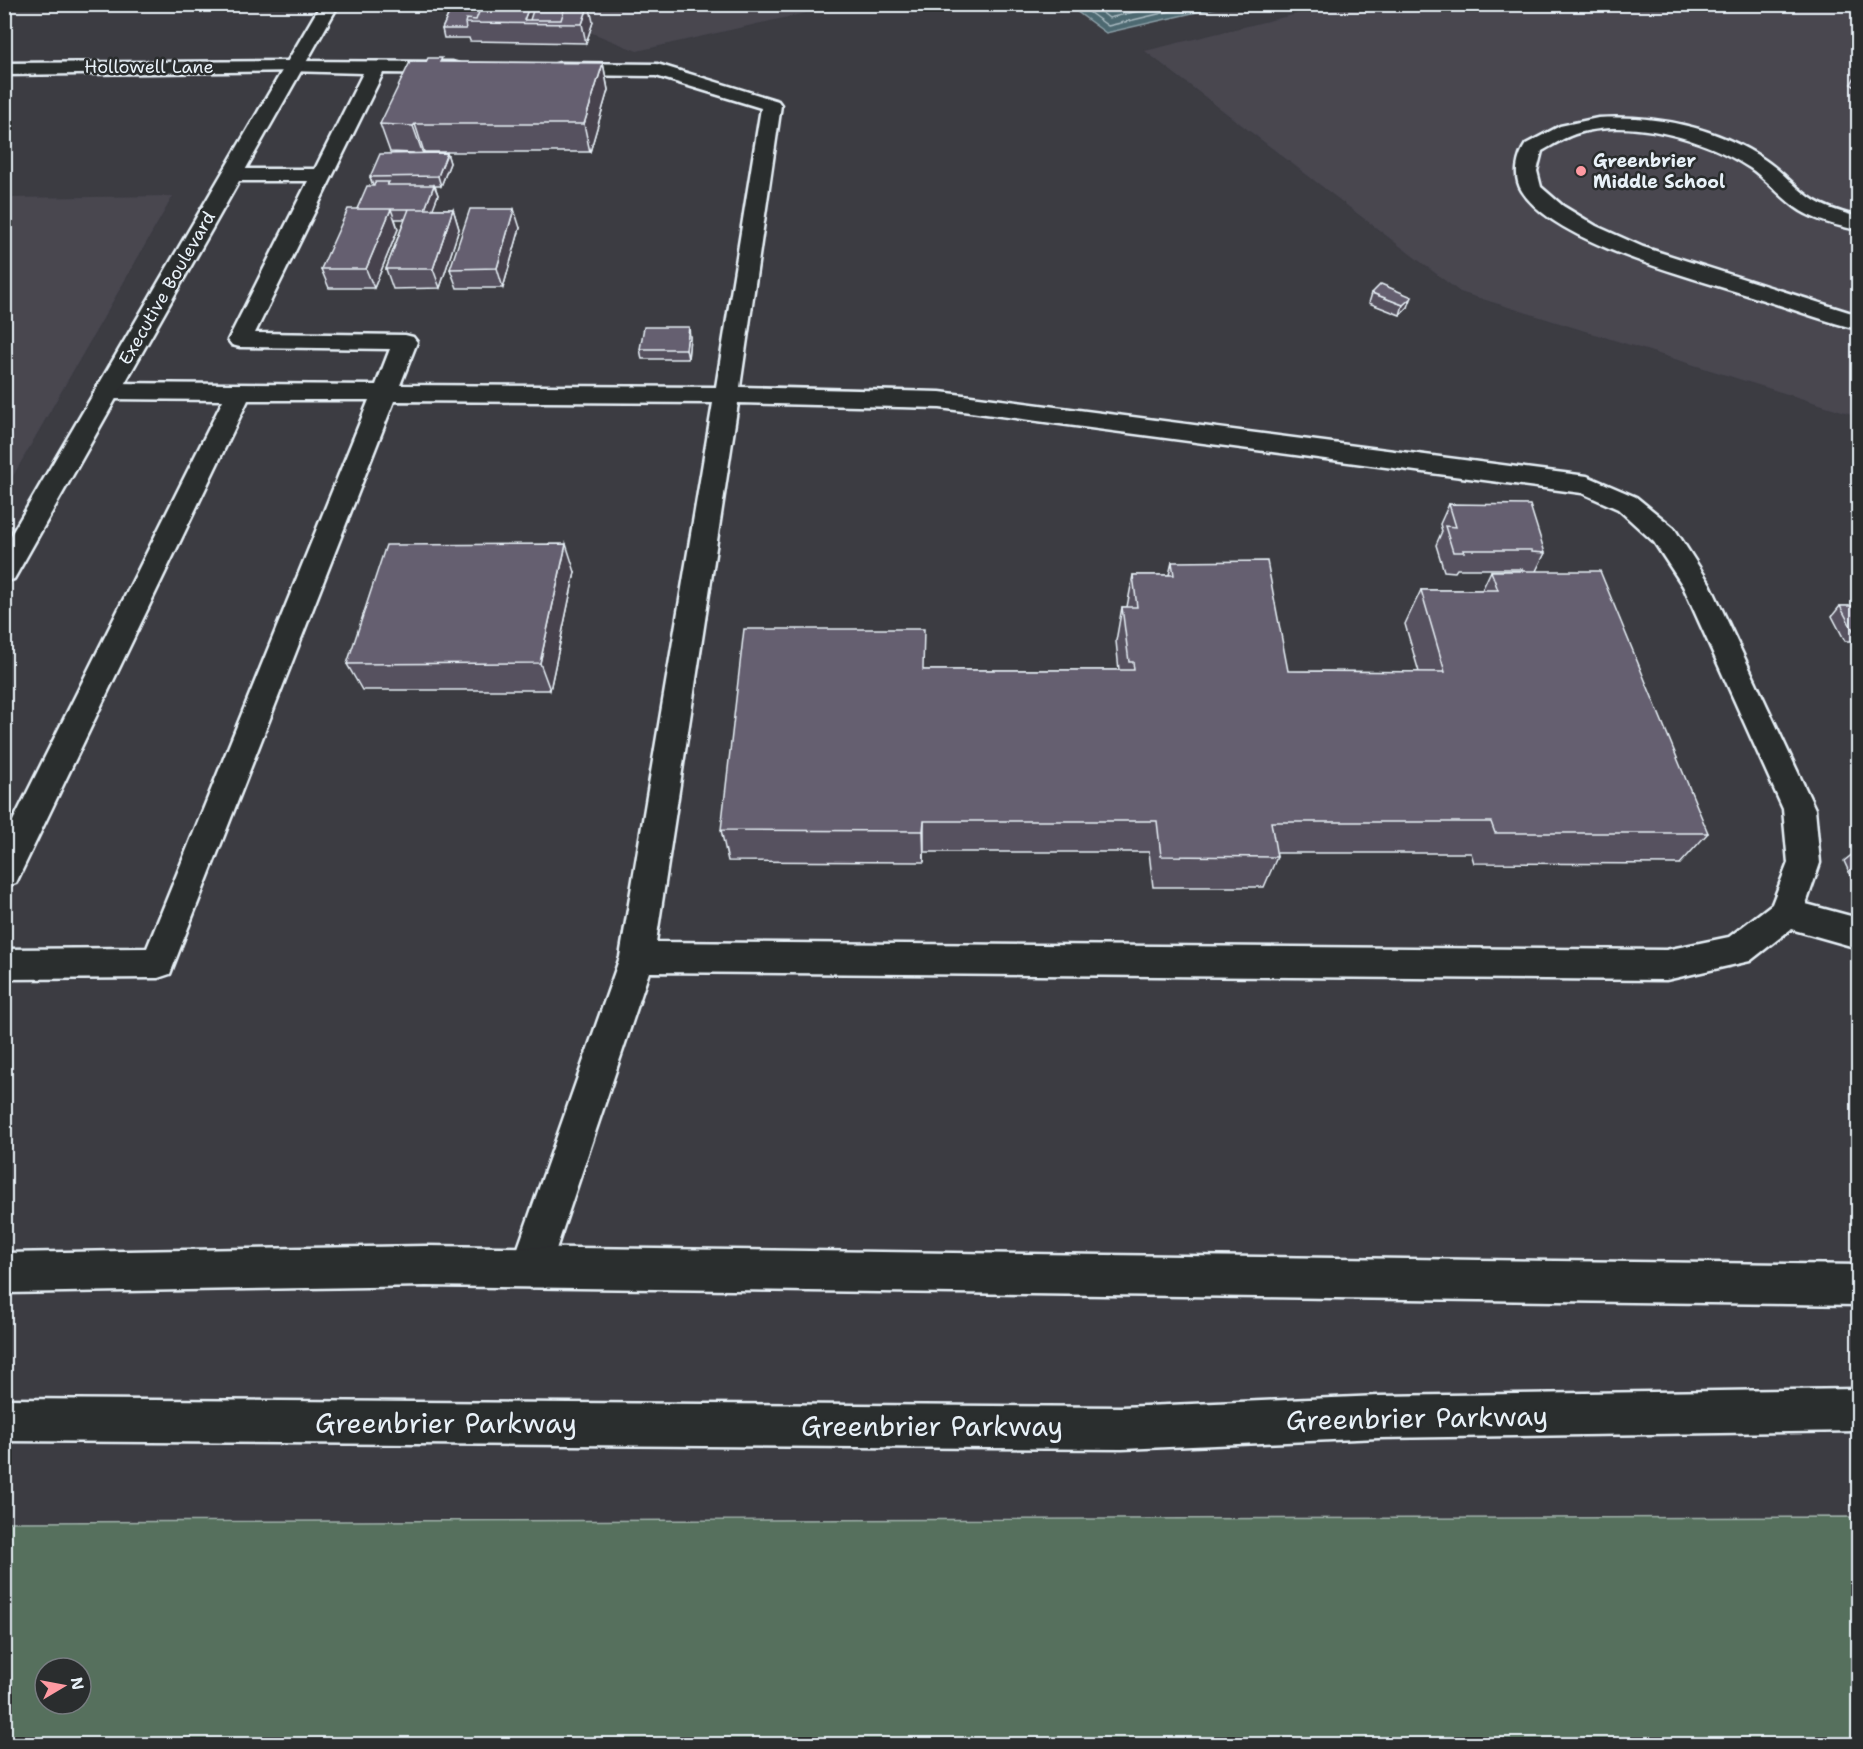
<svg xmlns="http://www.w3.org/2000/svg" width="1863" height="1749" font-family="'Shantell Sans',sans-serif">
<rect width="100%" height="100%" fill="#3c3c42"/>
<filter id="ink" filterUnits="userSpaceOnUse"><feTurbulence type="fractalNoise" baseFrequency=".0167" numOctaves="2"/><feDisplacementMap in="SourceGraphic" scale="12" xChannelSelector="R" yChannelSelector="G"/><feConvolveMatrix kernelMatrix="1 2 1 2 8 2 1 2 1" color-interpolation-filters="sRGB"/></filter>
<g filter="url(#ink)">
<path fill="#484650" d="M 523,5 L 841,5 L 637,51 Z
M 1333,5 L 1858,5 L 1858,416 L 1460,292 L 1145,51 Z
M 173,196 L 5,490 L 5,198 Z"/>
<path fill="#56705d" stroke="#9fb0aa" stroke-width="1.5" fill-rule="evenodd" d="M 1858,1517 L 1858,1744 L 5,1744 L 5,1522 ZM 45,1668 L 81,1668 L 81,1704 L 45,1704 Z"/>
<path fill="#4d6971" stroke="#8b9fa7" stroke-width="1.5" d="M 1068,5 L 1068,4 L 1227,5 L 1106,33 Z"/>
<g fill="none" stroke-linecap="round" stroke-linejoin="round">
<path stroke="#aabbc2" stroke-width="1.5" d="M 1078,4 L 1108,26 L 1200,4
M 1091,4 L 1109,18 L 1167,4"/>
<g stroke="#e8f1f8" stroke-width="5">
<path id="service" d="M 294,61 L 452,62 L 459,64 L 462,68 L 459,72 L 452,74 L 383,73 L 255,333 L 405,335 L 413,337 L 417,342 L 400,385 L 716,387 L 761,108 L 656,76 L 560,75 L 553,73 L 550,69 L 553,65 L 560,63 L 657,64 L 778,101 L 781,105 L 740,387 L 940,392 L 1587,476 L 1636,497 L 1674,528 L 1710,584 L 1815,809 L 1820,863 L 1806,904 L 1858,918 L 1858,948 L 1791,929 L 1750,961 L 1666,980 L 649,972 L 545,1282 L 531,1288 L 517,1282 L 511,1268 L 620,957 L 713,403 L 394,401 L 170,974 L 158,978 L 4,979 L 4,949 L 147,948 L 369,400 L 248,400 L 16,883 L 4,887 L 4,839 L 223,400 L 108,399 L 99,397 L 96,391 L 99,385 L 108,383 L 376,385 L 390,349 L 240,347 L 232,345 L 228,340 L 308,181 L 233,181 L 226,179 L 222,175 L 226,171 L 233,169 L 315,169 L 363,73 L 287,71 L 284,67 L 287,63 ZM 738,403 L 940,408 L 1582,493 L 1618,509 L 1654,542 L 1683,586 L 1783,809 L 1788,863 L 1772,904 L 1729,937 L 1666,950 L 656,942 Z
M 1598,118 C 1656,115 1717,127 1765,160 C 1783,172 1797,190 1815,201 C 1828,209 1844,213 1858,217 L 1858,230 C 1838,226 1812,220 1795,207 C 1779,195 1766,179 1750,168 C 1705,138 1628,117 1575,134 C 1563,138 1553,145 1542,151 L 1537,171 L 1541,187 L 1563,206 L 1596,226 L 1643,247 L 1858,315 L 1858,329 C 1825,322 1791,308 1757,298 C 1698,279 1555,244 1522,191 C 1513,177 1517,157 1526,144 L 1560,126 Z"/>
</g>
<g stroke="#e8f1f8" stroke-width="5">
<path id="minor" d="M 294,61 L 301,63 L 304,67 L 301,71 L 4,75 L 4,63 Z"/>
</g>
<g stroke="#e8f1f8" stroke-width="5">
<path id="tertiary" d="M 321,4 L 339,4 L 18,572 L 14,579 L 4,582 L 4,547 Z"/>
</g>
<g stroke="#e8f1f8" stroke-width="5">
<path id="secondary" d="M 426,1246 L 1858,1265 L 1858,1305 L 426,1286 L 4,1293 L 4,1253 Z
M 1858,1389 L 1858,1431 L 1379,1438 L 1122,1449 L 4,1441 L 4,1399 L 1122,1407 L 1379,1396 Z"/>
</g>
<use href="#service" fill="#2a2d2e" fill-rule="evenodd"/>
<use href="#minor" fill="#2a2d2e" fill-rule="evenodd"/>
<use href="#tertiary" fill="#2a2d2e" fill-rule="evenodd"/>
<use href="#secondary" fill="#2a2d2e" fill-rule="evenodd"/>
</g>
<path fill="#57515f" stroke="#e8f1f8" stroke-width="1.5" d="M 453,4 L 593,22 L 586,43 L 470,41 L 469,38 L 444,38 L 442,29 Z
M 443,62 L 603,63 L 608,90 L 590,152 L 424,152 L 423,153 L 447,153 L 450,163 L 441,186 L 435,186 L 438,195 L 432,209 L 453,209 L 459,229 L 440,288 L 393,289 L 386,269 L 405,219 L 395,219 L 398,229 L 374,288 L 329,288 L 321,269 L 357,209 L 373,186 L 370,177 L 412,153 L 390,152 L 380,124 Z
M 1858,71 L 1858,89 L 1851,84 Z
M 520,228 L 503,288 L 457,288 L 450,269 Z
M 1372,293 L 1408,307 L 1400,315 L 1369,303 Z
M 690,337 L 688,359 L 642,359 L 640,349 Z
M 1449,504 L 1545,553 L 1536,571 L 1708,833 L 1680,864 L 1474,863 L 1471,853 L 1276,853 L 1277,857 L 1264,887 L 1153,887 L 1149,852 L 924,852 L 924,862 L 728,861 L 721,830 L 924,670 L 1119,670 L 1116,641 L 1122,607 L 1127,607 L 1133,575 L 1169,575 L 1172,562 L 1288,671 L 1419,672 L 1405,624 L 1421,590 L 1482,590 L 1491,571 L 1522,571 L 1522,569 L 1457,569 L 1455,572 L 1444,571 L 1436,545 L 1442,531 L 1440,524 Z
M 575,572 L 550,690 L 362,690 L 347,664 Z
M 1840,606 L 1858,606 L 1858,641 L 1845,641 L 1832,616 Z
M 1854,853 L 1858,853 L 1858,892 L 1844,861 Z"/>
<path fill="#47424e" stroke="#e8f1f8" stroke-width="1.5" d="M 530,4 L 536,4 L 534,23 L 524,20 Z
M 589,4 L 593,22 L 586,43 L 582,24 Z
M 603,63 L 608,90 L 590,152 L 584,124 Z
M 415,124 L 424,152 L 423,154 L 413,126 Z
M 447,153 L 450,163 L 441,186 L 438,176 Z
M 434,185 L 438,195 L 429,219 L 425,209 Z
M 391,209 L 398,229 L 374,288 L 366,269 Z
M 453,209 L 459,229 L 440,288 L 433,269 Z
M 514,209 L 520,228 L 503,288 L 497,268 Z
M 1412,297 L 1408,307 L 1400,315 L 1403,305 Z
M 689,327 L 690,337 L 688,359 L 686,349 Z
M 566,544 L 575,572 L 550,690 L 540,663 Z
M 924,821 L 924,862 L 923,831 Z"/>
<path fill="#655e6f" stroke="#e8f1f8" stroke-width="1.5" d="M 453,4 L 482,4 L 476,20 L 466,19 L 465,23 L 466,29 L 442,29 Z
M 482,4 L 530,4 L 524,20 L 561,20 L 566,4 L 589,4 L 582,24 L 465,23 L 466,19 L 476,20 Z
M 535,4 L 566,4 L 561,20 L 530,20 Z
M 428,58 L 442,58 L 440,62 L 603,63 L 584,124 L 415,124 L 413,126 L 380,124 L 410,62 L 426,62 Z
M 447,153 L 438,176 L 370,177 L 380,154 Z
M 375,182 L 389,182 L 387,185 L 434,185 L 425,209 L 357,209 L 367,186 L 374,186 Z
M 348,209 L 391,209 L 366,269 L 321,269 Z
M 409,209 L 453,209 L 433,269 L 386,269 Z
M 470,209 L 514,209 L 497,268 L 450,269 Z
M 1381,284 L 1412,297 L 1403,305 L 1372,293 Z
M 644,327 L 689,327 L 686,349 L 640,349 Z
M 1449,504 L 1530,505 L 1545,553 L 1532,552 L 1532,550 L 1463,550 L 1464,552 L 1453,552 L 1445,526 L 1456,527 Z
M 566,544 L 540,663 L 347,664 L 386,545 Z
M 1267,561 L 1288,671 L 1445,672 L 1421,590 L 1498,590 L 1491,571 L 1600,571 L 1708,833 L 1495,833 L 1491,822 L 1271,822 L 1277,857 L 1161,856 L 1157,821 L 924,821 L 923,831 L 721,830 L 744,629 L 924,629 L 923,670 L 1134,670 L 1133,662 L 1129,662 L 1122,607 L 1137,607 L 1133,575 L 1174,575 L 1172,562 Z
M 1840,606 L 1858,606 L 1858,632 L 1854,632 Z
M 1854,853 L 1858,853 L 1858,863 Z"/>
</g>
<circle fill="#ff9aa2" stroke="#2a2d2e" stroke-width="2" cx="1581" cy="171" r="6"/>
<g text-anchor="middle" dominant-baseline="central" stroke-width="5" stroke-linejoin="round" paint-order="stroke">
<g font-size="18" fill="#e8f1f8" stroke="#2a2d2e">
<text x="149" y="67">Hollowell Lane</text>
<text transform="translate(167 288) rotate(-60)">Executive Boulevard</text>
</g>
<g font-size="18" font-weight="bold" fill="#e8f1f8" stroke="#2a2d2e" text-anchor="start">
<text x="1593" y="161">Greenbrier<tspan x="1593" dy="21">Middle School</tspan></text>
</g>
<g font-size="27" fill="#e8f1f8" stroke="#2a2d2e">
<text transform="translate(1417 1418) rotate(-1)">Greenbrier Parkway</text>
<text x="446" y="1423">Greenbrier Parkway</text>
<text x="932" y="1426">Greenbrier Parkway</text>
</g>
</g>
<rect width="1863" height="1749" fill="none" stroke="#2a2d2e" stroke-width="24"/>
<rect x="12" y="12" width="1839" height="1725" fill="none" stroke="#e8f1f8" stroke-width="2" filter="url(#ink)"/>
<g transform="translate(63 1686) rotate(80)"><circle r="28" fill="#2a2d2e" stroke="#767b7f" stroke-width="1.5"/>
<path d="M0-4.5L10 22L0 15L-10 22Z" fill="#ff9aa2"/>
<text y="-9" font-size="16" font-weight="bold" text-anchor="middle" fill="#e8f1f8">N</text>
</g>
</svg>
